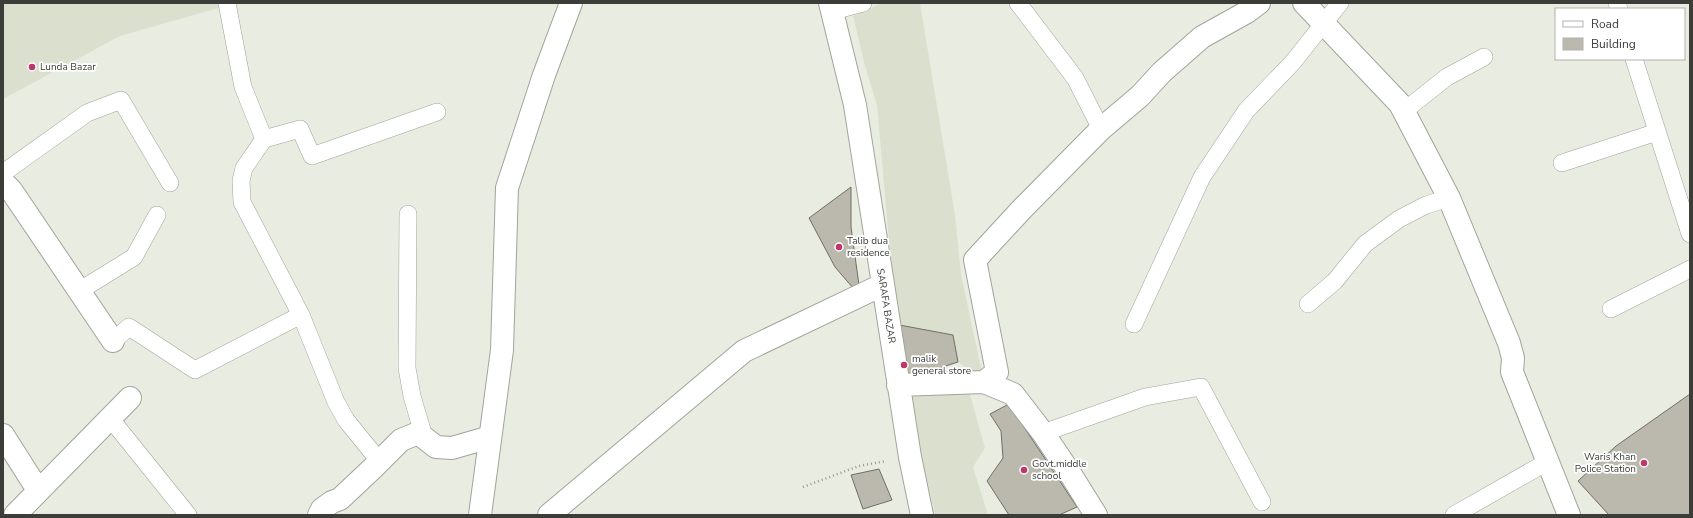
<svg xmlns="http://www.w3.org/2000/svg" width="1693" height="518" font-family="'Nunito Sans',sans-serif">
<rect width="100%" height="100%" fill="#e9ece1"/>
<path fill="#dbe0ce" d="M 3,3 L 236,3 L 120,36 L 3,99 Z
M 882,3 L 920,3 L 955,215 L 961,274 L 984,382 L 958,362 L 898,385 L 902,351 L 889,241 L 877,105 L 865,66 L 853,16 Z
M 907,390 L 969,391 L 985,448 L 973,467 L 988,515 L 935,515 Z"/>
<path fill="#bbb9ae" stroke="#716f65" d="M 851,187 L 851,227 L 859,285 L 853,288 L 835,267 L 809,218 Z
M 894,324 L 953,335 L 958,362 L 930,371 L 923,377 L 908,377 Z
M 1690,394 L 1690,515 L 1609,515 L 1578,481 L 1616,446 Z
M 1007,405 L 1018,418 L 1077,507 L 1059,515 L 1009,515 L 987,481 L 1003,458 L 1001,431 L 990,414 Z
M 879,469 L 892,500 L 863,509 L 851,475 Z"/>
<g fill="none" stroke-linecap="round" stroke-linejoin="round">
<g stroke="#a1a49a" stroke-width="18">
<path id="service" d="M 227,3 L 243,87 L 264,139 L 244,168 L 241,181 L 242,202 L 301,315 L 336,402 L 346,420 L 380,462
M 1018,3 L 1075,78 L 1101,129
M 1617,3 L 1619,9
M 833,11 L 863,3
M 1634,59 L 1690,234
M 1404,111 L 1447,77 L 1484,57
M 264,139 L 300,129 L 312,156 L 437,112
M 1562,163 L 1657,132
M 3,173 L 87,113 L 121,100 L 170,183
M 408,214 L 407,368 L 412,396 L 424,437
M 79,291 L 134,257 L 157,215
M 1308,304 L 1335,281 L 1365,244 L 1399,219 L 1426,205 L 1449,198
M 1611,309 L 1690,269
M 1134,324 L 1202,177 L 1246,111 L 1293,62 L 1340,3
M 113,341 L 129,327 L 195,370 L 301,315
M 110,418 L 188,515
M 1043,433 L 1145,397 L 1201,387 L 1262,502
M 1454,515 L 1547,462"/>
</g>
<g stroke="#a1a49a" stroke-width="24">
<path id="minor" d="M 830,3 L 855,105 L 910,457 L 922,515
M 1304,3 L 1400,104 L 1449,198 L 1509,343 L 1513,358 L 1512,372 L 1569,515
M 3,182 L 11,190 L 113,341
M 984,382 L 997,372 L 975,260 L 1022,209 L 1101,129 L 1140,96 L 1162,72 L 1202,37 L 1247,12 L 1259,3
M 898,385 L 984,382 L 1013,394 L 1043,433 L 1068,470 L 1096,515
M 3,435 L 38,490
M 15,515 L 130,398
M 319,515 L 322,509 L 332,502 L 340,499 L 373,468 L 401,440 L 418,433 L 436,447 L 452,448 L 490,437
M 480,515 L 502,350 L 507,188 L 544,75 L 571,3
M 549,515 L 744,351 L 882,285"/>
</g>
<path stroke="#979992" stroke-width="2.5" stroke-dasharray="1 3" stroke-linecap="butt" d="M 803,487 L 859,466 L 886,461"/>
<use href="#service" stroke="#fff" stroke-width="17"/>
<use href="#minor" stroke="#fff" stroke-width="22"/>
</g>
<g fill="#c0356c" stroke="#fff" stroke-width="1.5">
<circle cx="32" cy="67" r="4"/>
<circle cx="839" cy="247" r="4"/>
<circle cx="904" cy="365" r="4"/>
<circle cx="1644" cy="463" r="4"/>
<circle cx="1024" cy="470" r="4"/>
</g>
<g text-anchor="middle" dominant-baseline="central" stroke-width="3.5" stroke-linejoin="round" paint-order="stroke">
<g font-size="10" fill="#3c3d39" stroke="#fff" text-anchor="start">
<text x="40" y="67">Lunda Bazar</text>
<text x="847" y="241">Talib dua<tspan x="847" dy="12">residence</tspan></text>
<text x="912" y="359">malik<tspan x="912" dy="12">general store</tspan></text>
<text x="1636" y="457" text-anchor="end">Waris Khan<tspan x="1636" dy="12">Police Station</tspan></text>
<text x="1032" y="464">Govt.middle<tspan x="1032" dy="12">school</tspan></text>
</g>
<g font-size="10" fill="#3c3d39" stroke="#fff">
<text transform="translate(886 306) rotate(81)">SARAFA BAZAR</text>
</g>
</g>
<rect width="1693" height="518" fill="none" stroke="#3c3d39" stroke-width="8"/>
<rect x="1555" y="8" width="130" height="52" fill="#ffffff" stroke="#b1b1b0"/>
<rect x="1563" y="21" width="20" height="6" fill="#ffffff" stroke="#b1b1b0"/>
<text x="1591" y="28" font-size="12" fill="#3c3d39">Road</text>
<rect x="1563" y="38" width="20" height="12" fill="#bbb9ae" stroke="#b1b1b0"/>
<text x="1591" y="48" font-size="12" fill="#3c3d39">Building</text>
</svg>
